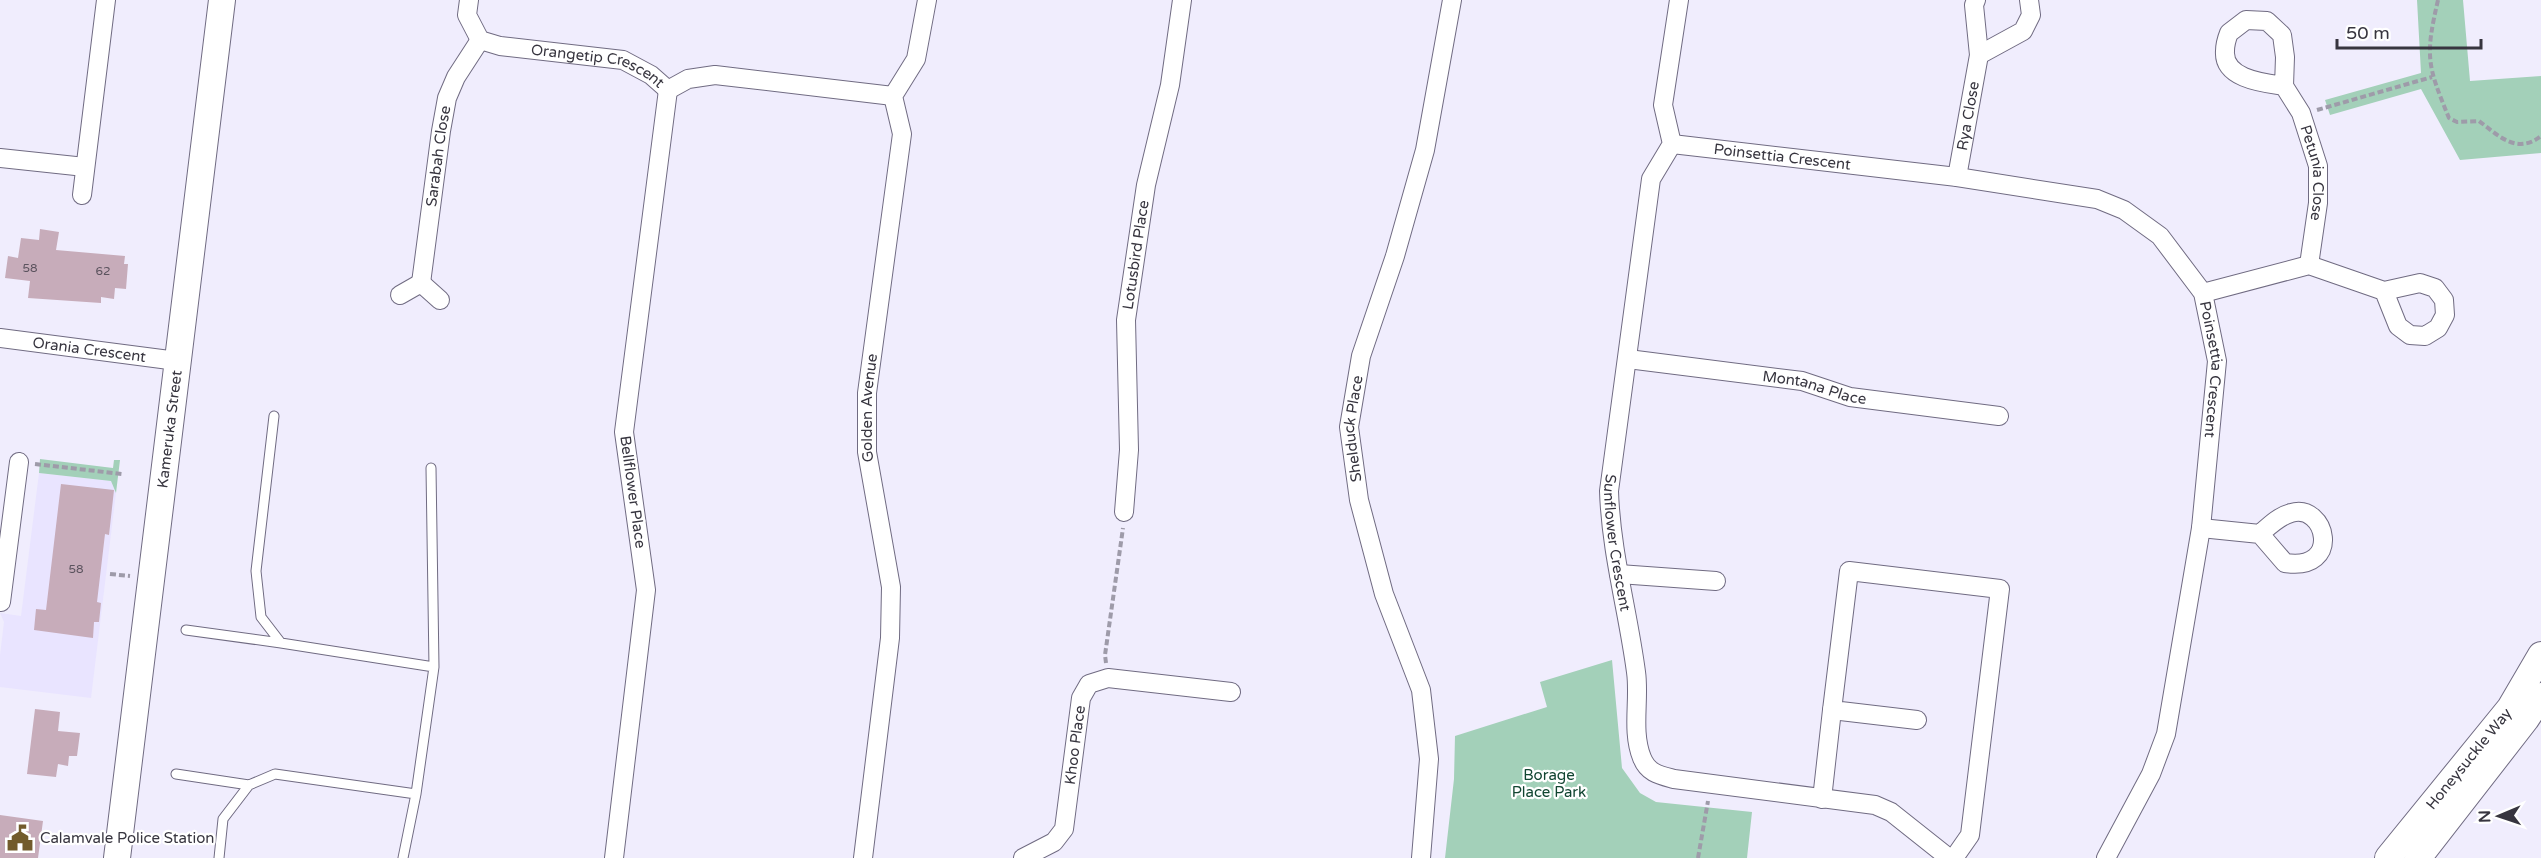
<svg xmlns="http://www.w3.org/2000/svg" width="2541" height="858" font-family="'Varela Round',sans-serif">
<rect width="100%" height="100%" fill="#f0edfd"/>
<path fill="#e9e4ff" d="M 39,473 L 111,481 L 116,493 L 91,698 L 0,687 L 0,655 L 4,622 L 0,613 L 21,616 Z"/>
<path fill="#a3d0b9" d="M 2417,0 L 2463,0 L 2470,81 L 2541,76 L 2541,153 L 2460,160 L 2421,89 L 2330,115 L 2325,100 L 2421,73 Z
M 40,459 L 113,468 L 114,460 L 120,460 L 116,493 L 111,481 L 39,473 Z
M 1612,660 L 1622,768 L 1640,793 L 1656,802 L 1752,812 L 1747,858 L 1445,858 L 1454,779 L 1455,736 L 1547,707 L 1540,682 Z"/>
<path fill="#c7acba" d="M 40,229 L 59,232 L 56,250 L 125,256 L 124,264 L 128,264 L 126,289 L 115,288 L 114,299 L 101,297 L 101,303 L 28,298 L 30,281 L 5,278 L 8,256 L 18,258 L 21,238 L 39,240 Z
M 61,484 L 114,490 L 109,535 L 105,534 L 97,602 L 101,603 L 99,622 L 94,622 L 93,638 L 34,630 L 36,609 L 46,610 Z
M 35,709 L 60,712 L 58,731 L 80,733 L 77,756 L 69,756 L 68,766 L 58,764 L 56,777 L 27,774 Z
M 0,815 L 43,821 L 38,858 L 0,858 Z"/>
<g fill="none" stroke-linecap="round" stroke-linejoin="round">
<g stroke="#706b82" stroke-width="11">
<path id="lane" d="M 274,416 L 256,571 L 261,617 L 281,643 L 434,667
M 186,630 L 281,643
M 176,774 L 249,785
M 219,858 L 223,819 L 249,785 L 275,774 L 416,794
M 403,858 L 416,794 L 434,667 L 431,468"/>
</g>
<g stroke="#706b82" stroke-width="20">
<g id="street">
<path id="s1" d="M 469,0 L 467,15 L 480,40 L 500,46 L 623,60 L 651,75 L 668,90 L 688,79 L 715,75 L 893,96"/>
<path id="s2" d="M 1679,0 L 1663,105 L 1672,144 L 1651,179 L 1609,491 C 1611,553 1628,611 1636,672 C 1640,699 1631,731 1642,758 C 1648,773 1659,775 1674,779 L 1875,805 L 1891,812 L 1949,858"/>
<path d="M 1979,55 L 2023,31 L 2031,15 L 2029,0"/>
<path id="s3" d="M 2284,86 C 2264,83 2223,79 2225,51 C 2225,45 2227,38 2229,33 L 2246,20 L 2267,21 L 2282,35 L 2285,57 L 2284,86 L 2301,113 L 2318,166 L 2318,203 L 2309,265"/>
<path id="s4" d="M 1672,144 L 1957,177 L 2097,199 L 2124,210 L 2160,236 L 2203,293 L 2217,361 L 2201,528 L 2166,734 L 2151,774 L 2106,858"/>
<path d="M 0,158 L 85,167"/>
<path id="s5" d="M 1957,177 L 1979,55 L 1974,5 L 1976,0"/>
<path d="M 82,195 L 106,0"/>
<path id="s6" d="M 421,283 L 441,131 L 447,98 L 456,77 L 480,40"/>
<path d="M 2203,293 L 2309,265 L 2384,291 L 2420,283 L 2435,288 L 2444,300 L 2445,315 L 2438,328 L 2425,336 L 2410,335 L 2398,326 L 2384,291"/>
<path d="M 400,295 L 421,283 L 440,300"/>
<path id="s7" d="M 0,338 L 177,361"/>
<path id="s8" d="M 1628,359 L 1802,381 L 1850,397 L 1999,416"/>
<path id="s9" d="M 1124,512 L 1129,450 L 1126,320 L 1146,185 L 1170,85 L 1182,0"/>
<path d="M 2201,528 L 2260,534 C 2269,526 2279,516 2291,513 C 2326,502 2343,572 2285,563 L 2260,534"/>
<path d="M 1619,574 L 1716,581"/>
<path d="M 1,602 L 19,462"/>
<path d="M 1917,720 L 1832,710 L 1849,571 L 2000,589 L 1970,835 L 1954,858"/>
<path d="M 1822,799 L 1832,710"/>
<path d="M 614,858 L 646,590 L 624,432 L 668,90"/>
<path id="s10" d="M 863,858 L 890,638 L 891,587 L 867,452 L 867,393 L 902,134 L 893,96 L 916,59 L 927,0"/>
<path id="s11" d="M 1023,858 L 1054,842 L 1064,829 L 1081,698 L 1089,684 L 1108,678 L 1231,692"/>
<path id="s12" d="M 1421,858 L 1429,759 L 1421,690 L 1384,594 L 1359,500 L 1349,427 L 1361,356 L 1395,256 L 1425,150 L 1452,0"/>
</g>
</g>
<g stroke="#706b82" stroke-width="28">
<g id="secondary">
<path id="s13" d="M 117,858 L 222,0"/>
<path id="s14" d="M 2388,858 L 2510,708 L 2541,655"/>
<path d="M 2418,858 L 2526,719 L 2541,696"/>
</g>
</g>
<path stroke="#9e9ba9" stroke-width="4" stroke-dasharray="6 3" stroke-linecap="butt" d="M 2438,0 C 2425,56 2427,65 2449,118 L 2457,122 L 2479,121 C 2499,136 2517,155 2541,136
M 2317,110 L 2432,77
M 35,464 L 122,474
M 110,574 L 130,576
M 1106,663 L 1105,655 L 1123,528
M 1698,858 L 1708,801"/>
<use href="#lane" stroke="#fff" stroke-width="9"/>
<use href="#street" stroke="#fff" stroke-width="18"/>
<use href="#secondary" stroke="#fff" stroke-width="26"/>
</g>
<defs>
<g id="civic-bare" transform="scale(2.07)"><path d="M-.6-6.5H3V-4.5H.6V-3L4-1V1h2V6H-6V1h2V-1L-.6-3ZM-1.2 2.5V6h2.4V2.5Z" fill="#725b2b" stroke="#fff" stroke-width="2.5" paint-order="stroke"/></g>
</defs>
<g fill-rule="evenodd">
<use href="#civic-bare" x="20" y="838"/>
</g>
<g text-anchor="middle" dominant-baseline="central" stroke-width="4.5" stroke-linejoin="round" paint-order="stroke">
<g font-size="12" fill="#5b535e">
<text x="30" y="268">58</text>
<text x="103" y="271">62</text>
<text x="76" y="569">58</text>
</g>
<g font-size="15" fill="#37353f" stroke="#fff">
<text stroke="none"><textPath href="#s1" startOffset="165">Orangetip Crescent</textPath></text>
<text stroke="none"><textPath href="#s5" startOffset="62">Rya Close</textPath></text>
<text stroke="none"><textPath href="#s4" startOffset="111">Poinsettia Crescent</textPath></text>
<text stroke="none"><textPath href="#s6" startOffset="128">Sarabah Close</textPath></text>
<text stroke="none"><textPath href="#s3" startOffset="302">Petunia Close</textPath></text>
<text stroke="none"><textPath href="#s9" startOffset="258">Lotusbird Place</textPath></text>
<text stroke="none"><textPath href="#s7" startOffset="90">Orania Crescent</textPath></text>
<text stroke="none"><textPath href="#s4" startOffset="651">Poinsettia Crescent</textPath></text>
<text stroke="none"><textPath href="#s8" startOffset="189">Montana Place</textPath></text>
<text stroke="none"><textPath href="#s10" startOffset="454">Golden Avenue</textPath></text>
<text stroke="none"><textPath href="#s12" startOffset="441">Shelduck Place</textPath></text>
<text stroke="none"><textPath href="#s13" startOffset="432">Kameruka Street</textPath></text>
<text transform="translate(633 492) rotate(82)">Bellflower Place</text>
<text stroke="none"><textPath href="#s2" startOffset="554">Sunflower Crescent</textPath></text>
<text stroke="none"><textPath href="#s11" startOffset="136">Khoo Place</textPath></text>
<text stroke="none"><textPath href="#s14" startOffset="128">Honeysuckle Way</textPath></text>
</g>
<g font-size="15" fill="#114531" stroke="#fff">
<text x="1549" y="775">Borage<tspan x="1549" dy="17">Place Park</tspan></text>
</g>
<g font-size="15" fill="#37353f" stroke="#fff" text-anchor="start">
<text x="40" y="838">Calamvale Police Station</text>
</g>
</g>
<g transform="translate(2499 816) rotate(268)" stroke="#ffffff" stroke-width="4.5" paint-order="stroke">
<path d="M0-4.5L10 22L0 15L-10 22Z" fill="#37353f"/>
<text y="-9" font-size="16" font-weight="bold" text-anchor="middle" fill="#37353f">N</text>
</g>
<path d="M2337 39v9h144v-9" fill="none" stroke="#37353f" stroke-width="3"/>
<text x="2346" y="39" font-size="18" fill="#37353f" stroke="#ffffff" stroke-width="4.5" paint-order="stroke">50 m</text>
</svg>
